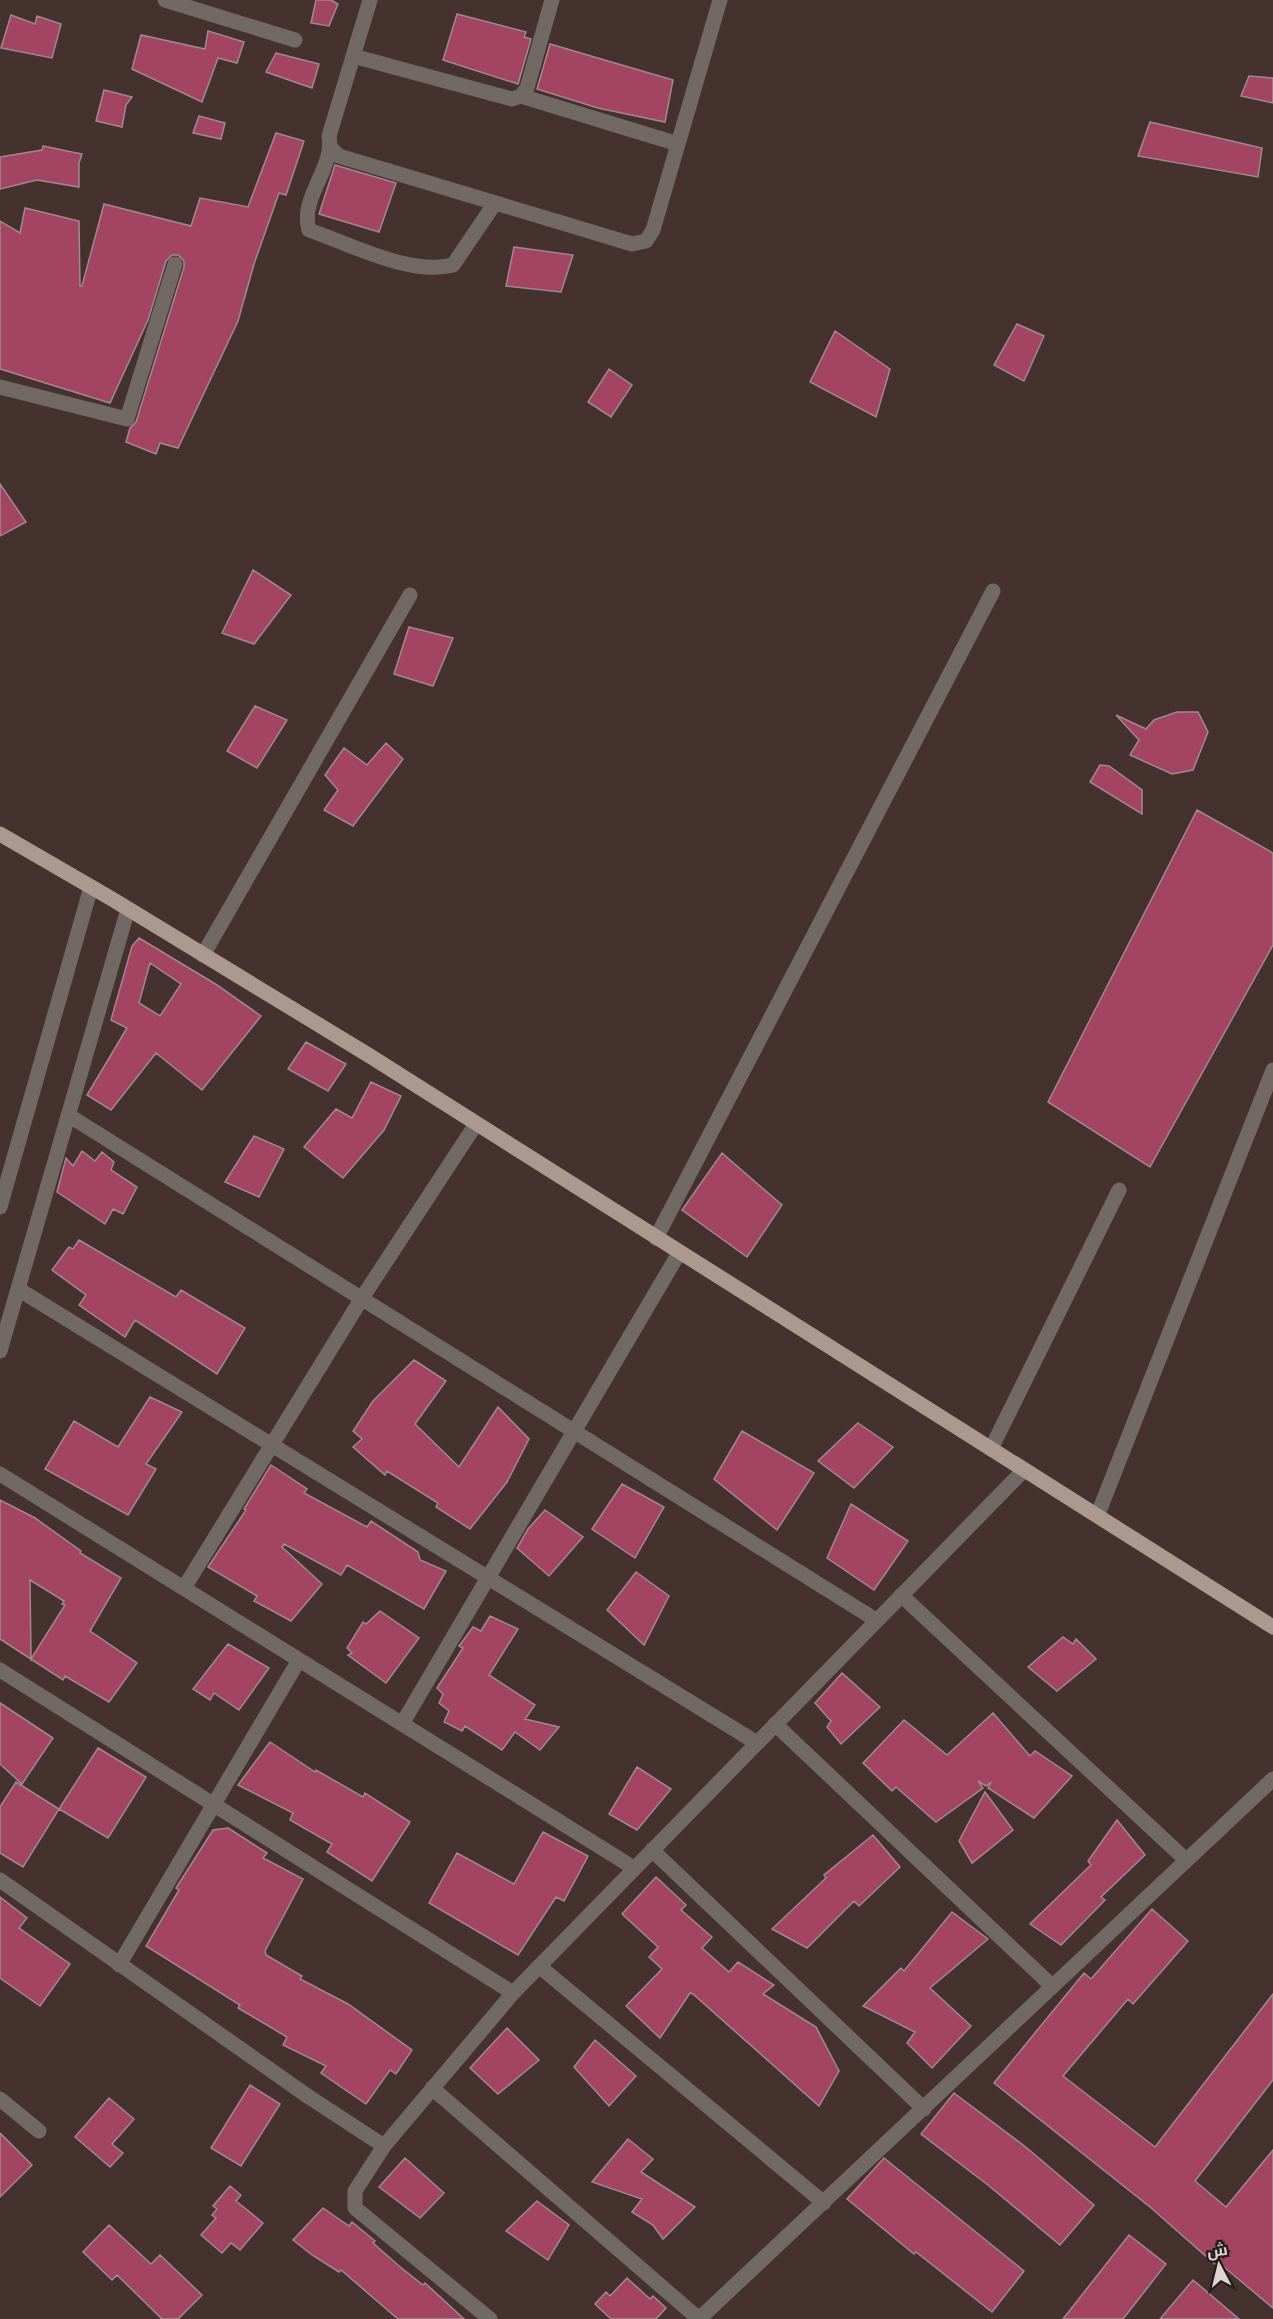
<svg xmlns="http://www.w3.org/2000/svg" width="1273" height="2319" font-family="'PT Sans',Cairo,sans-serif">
<rect width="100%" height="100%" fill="#45322f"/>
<path fill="#a44463" stroke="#a0898e" stroke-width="1.5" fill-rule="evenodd" d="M 316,0 L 331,0 L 338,4 L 329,26 L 311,23 Z
M 457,14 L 526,32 L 524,37 L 531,39 L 518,84 L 443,60 Z
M 11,15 L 35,24 L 37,16 L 61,24 L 52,58 L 1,48 Z
M 208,31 L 244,42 L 237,63 L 218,58 L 202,102 L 132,69 L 141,35 L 205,49 Z
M 550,44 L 673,80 L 665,122 L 598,108 L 537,89 Z
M 276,53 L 319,64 L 312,88 L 266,72 Z
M 1249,76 L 1273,78 L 1273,103 L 1241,96 Z
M 104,90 L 132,97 L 126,105 L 122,127 L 96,121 Z
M 199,116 L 225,123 L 221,139 L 193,133 Z
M 1150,122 L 1262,148 L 1258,177 L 1138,156 Z
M 276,133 L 304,141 L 286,195 L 279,193 L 254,264 L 238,321 L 178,448 L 160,443 L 156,454 L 126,442 L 130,428 L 136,422 L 184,267 L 184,261 L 178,255 L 172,255 L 166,261 L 148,320 L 110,403 L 0,369 L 0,221 L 20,233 L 25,208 L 79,221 L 80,286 L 82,286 L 104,204 L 191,226 L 200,198 L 248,207 Z
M 43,146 L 82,154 L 79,163 L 79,187 L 37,180 L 0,189 L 0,157 L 42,150 Z
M 335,165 L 396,183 L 379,232 L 319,214 Z
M 514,247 L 573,255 L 561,292 L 506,286 Z
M 1017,324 L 1044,336 L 1024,381 L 994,365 Z
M 835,331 L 890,369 L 876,417 L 810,382 Z
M 609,369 L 632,385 L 611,417 L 588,402 Z
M 0,484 L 26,522 L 0,536 Z
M 253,570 L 291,595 L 254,644 L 222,633 Z
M 409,627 L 453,638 L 433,686 L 394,674 Z
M 255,706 L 287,720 L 257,768 L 227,751 Z
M 1177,712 L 1198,712 L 1208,732 L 1193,770 L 1172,774 L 1130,755 L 1139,740 L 1116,715 L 1146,729 L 1154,720 Z
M 386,743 L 403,759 L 353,826 L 324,810 L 338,790 L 325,775 L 344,748 L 367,765 Z
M 1100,765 L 1109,766 L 1142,790 L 1142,814 L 1090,782 Z
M 1197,810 L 1273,853 L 1273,945 L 1150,1167 L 1048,1102 Z
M 139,938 L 217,985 L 261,1016 L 202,1090 L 156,1053 L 111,1110 L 87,1095 L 127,1028 L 111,1020 L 132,946 ZM 150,963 L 181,984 L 160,1016 L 139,1003 Z
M 306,1042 L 346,1064 L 328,1091 L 288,1069 Z
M 371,1082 L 401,1096 L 384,1130 L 343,1178 L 304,1147 L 336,1109 L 352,1118 Z
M 254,1136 L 284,1149 L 259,1197 L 225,1182 Z
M 82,1151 L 95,1161 L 102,1152 L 114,1162 L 111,1170 L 137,1187 L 123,1214 L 113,1209 L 105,1224 L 57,1192 L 66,1158 L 73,1166 Z
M 722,1153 L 782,1205 L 747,1257 L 682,1210 Z
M 79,1240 L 176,1297 L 181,1290 L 245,1328 L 217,1374 L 135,1320 L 125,1337 L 79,1305 L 86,1295 L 52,1270 L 69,1247 L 73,1249 Z
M 414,1360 L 446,1381 L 415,1424 L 459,1467 L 498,1407 L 529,1439 L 507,1482 L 470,1529 L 436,1507 L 438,1503 L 387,1471 L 385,1475 L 353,1447 L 362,1439 L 353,1431 L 373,1401 Z
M 150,1397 L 182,1412 L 146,1464 L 156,1469 L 128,1515 L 45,1469 L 74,1421 L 118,1447 Z
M 858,1423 L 893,1447 L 854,1488 L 818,1461 Z
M 742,1431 L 814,1473 L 777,1530 L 714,1479 Z
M 271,1465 L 307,1489 L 304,1493 L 367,1527 L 371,1521 L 418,1552 L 420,1560 L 446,1571 L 424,1609 L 347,1565 L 341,1575 L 284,1544 L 282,1547 L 322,1584 L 291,1621 L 254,1601 L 257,1596 L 208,1567 L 246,1510 L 244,1509 Z
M 622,1484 L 664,1507 L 635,1558 L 592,1529 Z
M 0,1500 L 35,1518 L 81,1551 L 80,1553 L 121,1578 L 90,1631 L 137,1663 L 109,1702 L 65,1676 L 63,1680 L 0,1639 ZM 30,1580 L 64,1601 L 62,1604 L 65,1605 L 31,1659 Z
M 851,1504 L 908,1541 L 874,1590 L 827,1558 Z
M 545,1510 L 583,1537 L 549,1576 L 517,1548 L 528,1529 Z
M 636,1572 L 669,1596 L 644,1645 L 607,1610 Z
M 380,1611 L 419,1638 L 386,1683 L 348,1655 L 352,1653 L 347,1648 L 363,1622 L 366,1624 Z
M 490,1616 L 518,1629 L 489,1675 L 535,1705 L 525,1719 L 559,1727 L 540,1750 L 515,1732 L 502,1750 L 465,1726 L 462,1731 L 444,1722 L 449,1711 L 439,1703 L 443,1694 L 437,1688 L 463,1648 L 459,1646 L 473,1627 L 481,1631 Z
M 1063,1637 L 1073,1644 L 1076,1639 L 1096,1659 L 1057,1691 L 1028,1667 Z
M 228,1644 L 269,1668 L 239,1710 L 214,1693 L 210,1700 L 193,1689 Z
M 842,1673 L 880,1707 L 841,1744 L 827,1727 L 831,1721 L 815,1703 Z
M 0,1703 L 53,1738 L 22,1784 L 0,1764 Z
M 993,1713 L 1030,1756 L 1035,1751 L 1072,1776 L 1034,1818 L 988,1788 L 991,1782 L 986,1786 L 978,1781 L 983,1788 L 936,1822 L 896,1787 L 892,1791 L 863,1763 L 904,1720 L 947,1755 Z
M 270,1742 L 315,1772 L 316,1770 L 363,1797 L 365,1793 L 410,1822 L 372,1881 L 327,1852 L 332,1844 L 290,1820 L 293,1813 L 238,1785 Z
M 98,1748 L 146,1777 L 108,1838 L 59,1809 Z
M 637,1767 L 671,1789 L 637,1830 L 609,1814 Z
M 16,1782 L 59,1809 L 23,1867 L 0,1853 L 0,1807 Z
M 985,1792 L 1013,1830 L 972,1863 L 959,1841 Z
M 1117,1820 L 1145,1855 L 1101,1897 L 1105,1900 L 1061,1945 L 1030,1924 L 1091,1865 L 1088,1861 Z
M 228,1828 L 267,1853 L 263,1858 L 303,1879 L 265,1951 L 266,1955 L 302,1976 L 300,1979 L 348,2004 L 412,2050 L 396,2074 L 390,2070 L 366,2104 L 321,2073 L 326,2066 L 283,2045 L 287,2037 L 238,2008 L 240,2005 L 146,1946 L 179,1890 L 176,1888 L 213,1830 Z
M 543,1832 L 588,1856 L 564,1901 L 556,1897 L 518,1955 L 429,1903 L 457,1853 L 514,1884 Z
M 873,1835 L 900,1867 L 859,1906 L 854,1901 L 807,1948 L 772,1929 L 826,1878 L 824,1875 Z
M 656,1877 L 686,1905 L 681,1910 L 712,1937 L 702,1948 L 729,1972 L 738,1962 L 774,1985 L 763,1994 L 816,2027 L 839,2071 L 819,2106 L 693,1994 L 690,1993 L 660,2038 L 626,2006 L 662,1969 L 649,1957 L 658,1947 L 622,1914 Z
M 0,1897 L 27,1918 L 19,1928 L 70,1964 L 40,2006 L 0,1978 Z
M 1152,1909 L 1188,1941 L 1133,2004 L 1128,1999 L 1063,2076 L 1155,2147 L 1273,1994 L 1273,2080 L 1195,2181 L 1226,2207 L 1273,2150 L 1273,2308 L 1218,2262 L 1216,2265 L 1150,2207 L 994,2083 L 1084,1973 L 1091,1979 Z
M 952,1912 L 988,1939 L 930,1988 L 971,2026 L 932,2068 L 907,2043 L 915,2032 L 863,2006 L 901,1968 L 904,1971 Z
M 507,2028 L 539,2060 L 498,2094 L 470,2068 Z
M 595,2040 L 636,2076 L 609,2106 L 574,2067 Z
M 250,2085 L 280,2104 L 241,2166 L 211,2148 Z
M 954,2093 L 1027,2148 L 1094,2205 L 1060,2245 L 988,2185 L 921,2134 Z
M 109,2098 L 134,2119 L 112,2144 L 123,2153 L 110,2167 L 75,2137 Z
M 0,2133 L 32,2165 L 0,2197 Z
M 628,2139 L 653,2159 L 641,2172 L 695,2207 L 663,2239 L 653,2225 L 632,2212 L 642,2199 L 592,2182 Z
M 405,2158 L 444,2193 L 420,2218 L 379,2187 Z
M 884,2158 L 1024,2271 L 992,2312 L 916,2252 L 914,2254 L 847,2199 Z
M 230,2186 L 241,2195 L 236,2201 L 263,2223 L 240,2250 L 231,2243 L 222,2253 L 201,2235 L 216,2218 L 212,2215 L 217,2209 L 213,2206 Z
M 537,2201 L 569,2225 L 548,2260 L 506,2231 Z
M 323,2208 L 349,2226 L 352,2222 L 375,2241 L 373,2243 L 399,2266 L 423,2285 L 425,2283 L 464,2319 L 398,2319 L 341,2270 L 339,2272 L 312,2255 L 293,2240 Z
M 109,2225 L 151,2264 L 160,2255 L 202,2295 L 178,2319 L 162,2319 L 117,2275 L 112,2280 L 83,2252 Z
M 1129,2235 L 1166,2264 L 1123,2319 L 1063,2319 Z
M 627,2278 L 650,2299 L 653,2296 L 666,2308 L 656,2319 L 611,2319 L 595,2304 L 606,2292 L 610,2296 Z
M 1193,2280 L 1239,2319 L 1160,2319 Z"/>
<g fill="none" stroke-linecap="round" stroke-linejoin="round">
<path stroke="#726964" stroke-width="15" d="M 165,0 L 295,40
M 370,0 L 329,136 C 335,168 299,198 309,230 C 350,244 410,276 453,265 L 495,203
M 353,56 L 512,99 L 521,96 L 527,88 L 552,0
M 521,96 L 678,144
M 331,148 L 339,156 L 632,244 L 646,241 L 653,230 L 720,0
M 0,387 L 127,419 L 175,264
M 203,955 L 410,595
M 68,1115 L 876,1620
M 0,1207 L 91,887
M 656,1238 L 993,591
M 18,1289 L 757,1743
M 0,1351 L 128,909
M 991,1449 L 1119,1190
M 0,1474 L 634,1868
M 1098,1514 L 1273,1070
M 184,1588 L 362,1298 L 476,1124
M 901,1595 L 1186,1860
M 0,1670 L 513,1993
M 402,1724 L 679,1253
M 775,1724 L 1052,1986
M 652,1850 L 924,2109
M 0,1880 L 309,2097 L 384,2146 L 513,1993 L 1024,1470
M 119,1965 L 299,1660
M 539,1966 L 824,2203
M 432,2088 L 699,2319
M 0,2099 L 39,2131
M 384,2146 L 355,2191 L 355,2208 L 490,2319
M 699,2319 L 1273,1779"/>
<path stroke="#ab9990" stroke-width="15" d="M 0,834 L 112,899 L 370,1056 L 1273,1627"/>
</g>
<g transform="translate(1219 2265) rotate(353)" stroke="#251c1b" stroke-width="4.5" paint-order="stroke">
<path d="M0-4.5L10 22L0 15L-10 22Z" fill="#e0d3d1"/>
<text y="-9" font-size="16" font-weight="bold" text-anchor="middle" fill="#e0d3d1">ش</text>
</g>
</svg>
